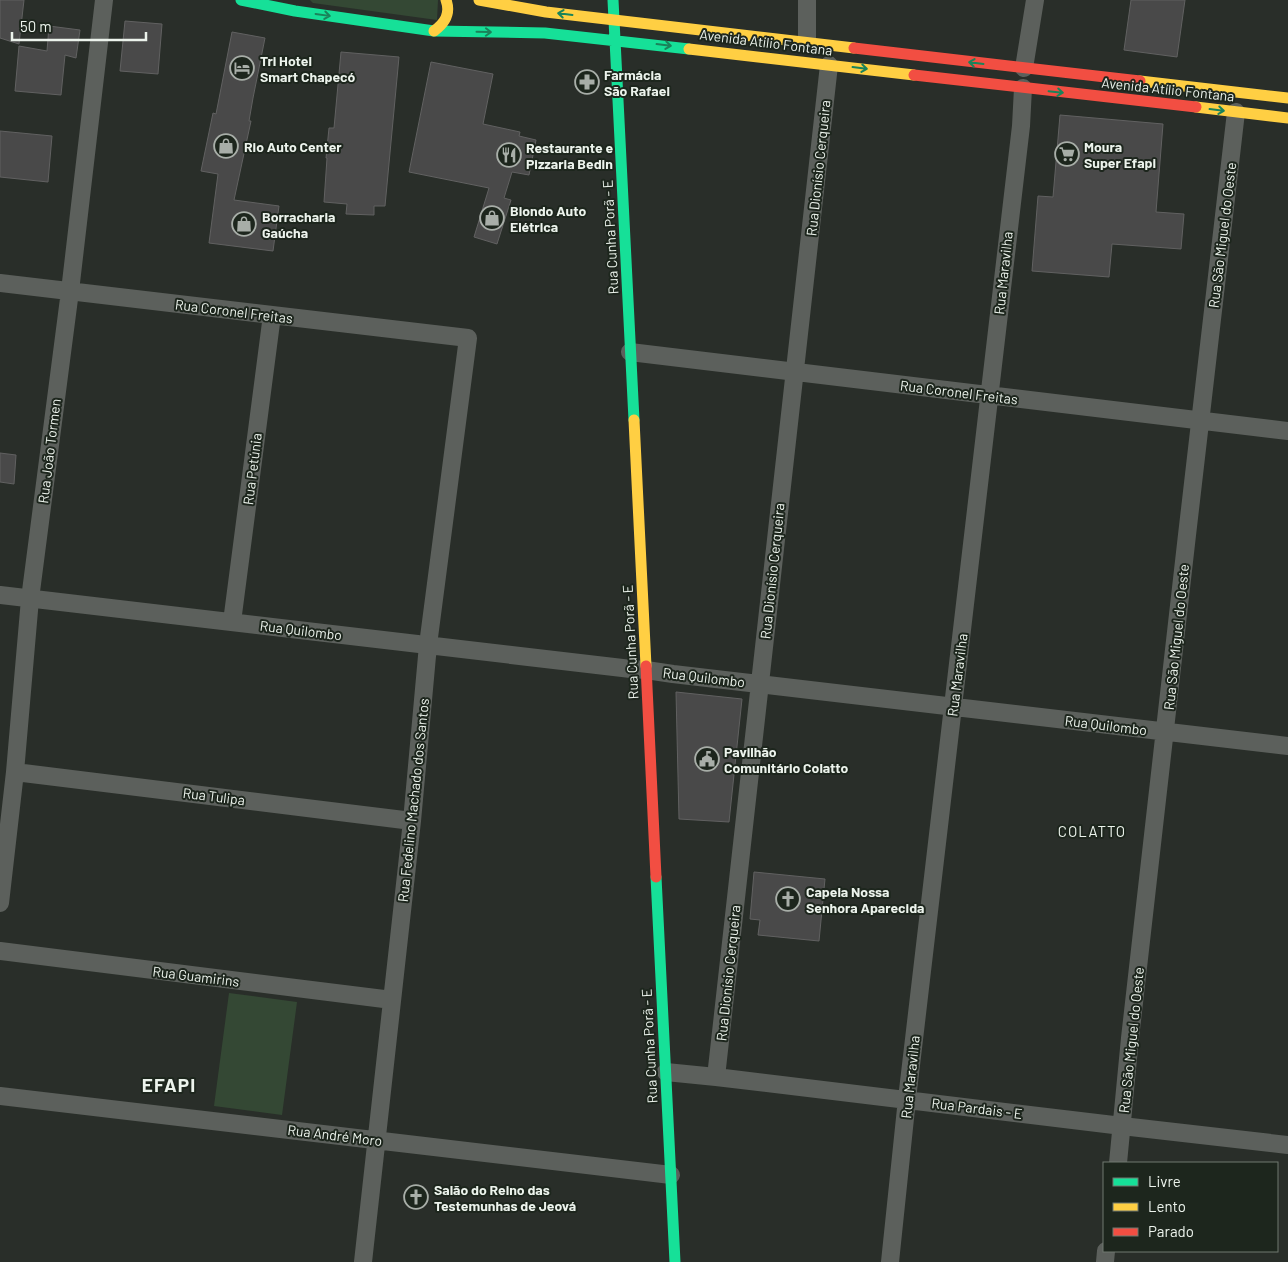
<svg xmlns="http://www.w3.org/2000/svg" width="1288" height="1262" font-family="Barlow,sans-serif">
<rect width="100%" height="100%" fill="#292e29"/>
<path fill="#344834" d="M 310,0 L 438,0 L 437,20 L 313,3 Z
M 229,993 L 297,1002 L 282,1115 L 214,1106 Z"/>
<path fill="#494949" stroke="#616161" d="M 0,0 L 24,0 L 19,44 L 0,38 Z
M 1131,0 L 1185,0 L 1177,57 L 1124,50 Z
M 125,21 L 162,24 L 158,74 L 120,71 Z
M 49,26 L 80,30 L 76,58 L 65,55 L 61,95 L 15,91 L 19,46 L 47,51 Z
M 232,32 L 265,38 L 253,98 L 249,121 L 251,121 L 234,200 L 279,206 L 273,251 L 209,243 L 218,174 L 201,171 L 213,113 L 216,114 Z
M 341,52 L 399,57 L 385,206 L 374,206 L 374,215 L 346,214 L 347,204 L 324,202 L 327,158 L 326,158 L 329,128 L 334,128 Z
M 431,62 L 493,74 L 483,124 L 520,132 L 519,136 L 536,140 L 529,175 L 512,172 L 504,198 L 511,200 L 497,244 L 474,237 L 489,188 L 409,172 Z
M 1060,115 L 1163,124 L 1156,212 L 1184,214 L 1181,249 L 1112,244 L 1109,277 L 1032,271 L 1038,196 L 1053,197 Z
M 0,131 L 52,136 L 48,182 L 0,177 Z
M 0,453 L 16,455 L 14,484 L 0,482 Z
M 676,692 L 742,699 L 729,822 L 679,819 Z
M 754,872 L 825,879 L 819,941 L 758,935 L 760,920 L 750,919 Z"/>
<g fill="none" stroke-linecap="round" stroke-linejoin="round">
<path stroke="#5c605c" stroke-width="18" d="M 807,0 L 807,43
M 1024,68 L 1035,0
M 0,283 L 468,338 L 428,645 L 412,821 L 363,1262
M 630,352 L 1288,431
M 0,595 L 631,669 L 646,670 L 673,674 L 1288,746
M 232,622 L 272,315
M 15,772 L 412,821
M 0,903 L 15,772 L 30,599 L 70,291 L 104,0
M 0,951 L 392,1000
M 666,1072 L 716,1077 L 1122,1126 L 1288,1145
M 716,1077 L 829,65
M 0,1096 L 671,1175
M 1118,1163 L 1130,1038 L 1187,535 L 1236,112
M 890,1262 L 907,1099 L 1021,126 L 1023,88
M 1105,1262 L 1106,1251"/>
<path stroke="#16e098" stroke-width="11" d="M 241,0 L 295,11 L 434,31 L 545,33 L 689,49
M 613,0 L 634,420
M 656,877 L 675,1262"/>
<path stroke="#ffcf43" stroke-width="11" d="M 479,0 L 546,12 L 854,48
M 434,31 C 445,23 451,14 446,0
M 689,49 L 914,75
M 1140,81 L 1288,98
M 1196,107 L 1288,118
M 634,420 L 646,666"/>
<path stroke="#f24e42" stroke-width="11" d="M 854,48 L 1140,81
M 914,75 L 1196,107
M 646,666 L 656,877"/>
</g>
<defs><path id="oneway-shaft" d="M-6 0H5M1.5-3L5.5 0L1.5 3" fill="none" stroke-width="1.6" stroke-linecap="round" stroke-linejoin="round" transform="scale(1.25)"/></defs>
<g stroke="#1a835a">
<use href="#oneway-shaft" transform="translate(565 14) rotate(-173)"/>
<use href="#oneway-shaft" transform="translate(323 15) rotate(8)"/>
<use href="#oneway-shaft" transform="translate(484 32) rotate(1)"/>
<use href="#oneway-shaft" transform="translate(664 45) rotate(7)"/>
<use href="#oneway-shaft" transform="translate(976 63) rotate(-173)"/>
<use href="#oneway-shaft" transform="translate(860 68) rotate(7)"/>
<use href="#oneway-shaft" transform="translate(1056 92) rotate(6)"/>
<use href="#oneway-shaft" transform="translate(1217 110) rotate(7)"/>
</g>
<defs>
<g id="hotel-ring" transform="scale(1.25)"><circle r="9.5" fill="#1d261d" stroke="#a8aea8" stroke-width="1.5"/><path d="M-6-4.5h1.5V1H6V5H4.5V3h-9V5H-6ZM-4 0a1.8 1.8 0 1 1 3.6 0ZM.5 0V-2.5h3Q6-2.5 6 0Z" fill="#a8aea8"/></g>
<g id="pharmacy-ring" transform="scale(1.25)"><circle r="9.5" fill="#1d261d" stroke="#a8aea8" stroke-width="1.5"/><path d="M-2-6h4v4h4v4h-4v4h-4v-4h-4v-4h4Z" fill="#a8aea8"/></g>
<g id="shop-ring" transform="scale(1.25)"><circle r="9.5" fill="#1d261d" stroke="#a8aea8" stroke-width="1.5"/><path d="M-5-2.5h2.3a2.7 3.5 0 0 1 5.4 0H5L5.5 6h-11ZM-1.5-2.5h3a1.5 2.3 0 0 0-3 0Z" fill="#a8aea8"/></g>
<g id="supermarket-ring" transform="scale(1.25)"><circle r="9.5" fill="#1d261d" stroke="#a8aea8" stroke-width="1.5"/><path d="M-6-5.5h2.5l.6 2H6L4.5 2H-2.5L-4.4-4H-6ZM-1.5 3.2a1.3 1.3 0 1 0 .1 0ZM3 3.2a1.3 1.3 0 1 0 .1 0Z" fill="#a8aea8"/></g>
<g id="restaurant-ring" transform="scale(1.25)"><circle r="9.5" fill="#1d261d" stroke="#a8aea8" stroke-width="1.5"/><path d="M-5-6h1v4h1v-4h1v4h1v-4h1v5L-1.5 .5V6h-2V.5L-5-1ZM5-6V6H3V1.5H1.5Q1.5-4 5-6Z" fill="#a8aea8"/></g>
<g id="civic-ring" transform="scale(1.25)"><circle r="9.5" fill="#1d261d" stroke="#a8aea8" stroke-width="1.5"/><path d="M-.6-6.5H3V-4.5H.6V-3L4-1V1h2V6H-6V1h2V-1L-.6-3ZM-1.2 2.5V6h2.4V2.5Z" fill="#a8aea8"/></g>
<g id="church-ring" transform="scale(1.25)"><circle r="9.5" fill="#1d261d" stroke="#a8aea8" stroke-width="1.5"/><path d="M-1.2-6h2.4v3.5h3.3v2.4h-3.3V6h-2.4V-.1h-3.3v-2.4h3.3Z" fill="#a8aea8"/></g>
</defs>
<g fill-rule="evenodd">
<use href="#hotel-ring" x="242" y="68"/>
<use href="#pharmacy-ring" x="587" y="82"/>
<use href="#shop-ring" x="226" y="146"/>
<use href="#supermarket-ring" x="1067" y="154"/>
<use href="#restaurant-ring" x="509" y="155"/>
<use href="#shop-ring" x="492" y="218"/>
<use href="#shop-ring" x="244" y="224"/>
<use href="#civic-ring" x="707" y="759"/>
<use href="#church-ring" x="788" y="899"/>
<use href="#church-ring" x="416" y="1197"/>
</g>
<g text-anchor="middle" dominant-baseline="central" stroke-width="4" stroke-linejoin="round" paint-order="stroke">
<g font-size="14" fill="#ecf3ec" stroke="#1d261d">
<text transform="translate(766 42) rotate(7)">Avenida Atílio Fontana</text>
<text transform="translate(1168 89) rotate(6)">Avenida Atílio Fontana</text>
<text transform="translate(818 168) rotate(-84)">Rua Dionísio Cerqueira</text>
<text transform="translate(1222 235) rotate(-83)">Rua São Miguel do Oeste</text>
<text transform="translate(610 237) rotate(-93)">Rua Cunha Porã - E</text>
<text transform="translate(1003 273) rotate(-84)">Rua Maravilha</text>
<text transform="translate(234 311) rotate(7)">Rua Coronel Freitas</text>
<text transform="translate(959 392) rotate(7)">Rua Coronel Freitas</text>
<text transform="translate(49 451) rotate(-83)">Rua João Tormen</text>
<text transform="translate(252 469) rotate(-83)">Rua Petúnia</text>
<text transform="translate(772 571) rotate(-84)">Rua Dionísio Cerqueira</text>
<text transform="translate(301 630) rotate(7)">Rua Quilombo</text>
<text transform="translate(1176 637) rotate(-84)">Rua São Miguel do Oeste</text>
<text transform="translate(630 642) rotate(-93)">Rua Cunha Porã - E</text>
<text transform="translate(957 675) rotate(-83)">Rua Maravilha</text>
<text transform="translate(704 677) rotate(7)">Rua Quilombo</text>
<text transform="translate(1106 725) rotate(7)">Rua Quilombo</text>
<text transform="translate(214 796) rotate(7)">Rua Tulipa</text>
<text transform="translate(413 800) rotate(-84)">Rua Fedelino Machado dos Santos</text>
<text transform="translate(728 973) rotate(-84)">Rua Dionísio Cerqueira</text>
<text transform="translate(196 976) rotate(7)">Rua Guamirins</text>
<text transform="translate(1131 1040) rotate(-84)">Rua São Miguel do Oeste</text>
<text transform="translate(649 1046) rotate(-93)">Rua Cunha Porã - E</text>
<text transform="translate(910 1077) rotate(-84)">Rua Maravilha</text>
<text transform="translate(977 1108) rotate(7)">Rua Pardais - E</text>
<text transform="translate(335 1135) rotate(7)">Rua André Moro</text>
</g>
<g font-size="14" font-weight="bold" fill="#ecf3ec" stroke="#1d261d" text-anchor="start">
<text x="260" y="60">Tri Hotel<tspan x="260" dy="16">Smart Chapecó</tspan></text>
<text x="604" y="74">Farmácia<tspan x="604" dy="16">São Rafael</tspan></text>
<text x="244" y="146">Rio Auto Center</text>
<text x="1084" y="146">Moura<tspan x="1084" dy="16">Super Efapi</tspan></text>
<text x="526" y="147">Restaurante e<tspan x="526" dy="16">Pizzaria Bedin</tspan></text>
<text x="510" y="210">Biondo Auto<tspan x="510" dy="16">Elétrica</tspan></text>
<text x="262" y="216">Borracharia<tspan x="262" dy="16">Gaúcha</tspan></text>
<text x="724" y="751">Pavilhão<tspan x="724" dy="16">Comunitário Colatto</tspan></text>
<text x="806" y="891">Capela Nossa<tspan x="806" dy="16">Senhora Aparecida</tspan></text>
<text x="434" y="1189">Salão do Reino das<tspan x="434" dy="16">Testemunhas de Jeová</tspan></text>
</g>
<g font-size="15" letter-spacing="1" fill="#ecf3ec" stroke="#1d261d">
<text x="1092" y="831">COLATTO</text>
</g>
<g font-size="19" font-weight="bold" letter-spacing="1" fill="#ecf3ec" stroke="#1d261d">
<text x="169" y="1084">EFAPI</text>
</g>
</g>
<rect x="1103" y="1162" width="175" height="90" fill="#1d261d" stroke="#707870"/>
<rect x="1113" y="1178" width="25" height="8" fill="#16e098" stroke="#707870"/>
<text x="1148" y="1187" font-size="15" fill="#ecf3ec">Livre</text>
<rect x="1113" y="1203" width="25" height="8" fill="#ffcf43" stroke="#707870"/>
<text x="1148" y="1212" font-size="15" fill="#ecf3ec">Lento</text>
<rect x="1113" y="1228" width="25" height="8" fill="#f24e42" stroke="#707870"/>
<text x="1148" y="1237" font-size="15" fill="#ecf3ec">Parado</text>
<path d="M12 32v8h134v-8" fill="none" stroke="#ecf3ec" stroke-width="2.5"/>
<text x="20" y="32" font-size="15" fill="#ecf3ec" stroke="#1d261d" stroke-width="4" paint-order="stroke">50 m</text>
</svg>
